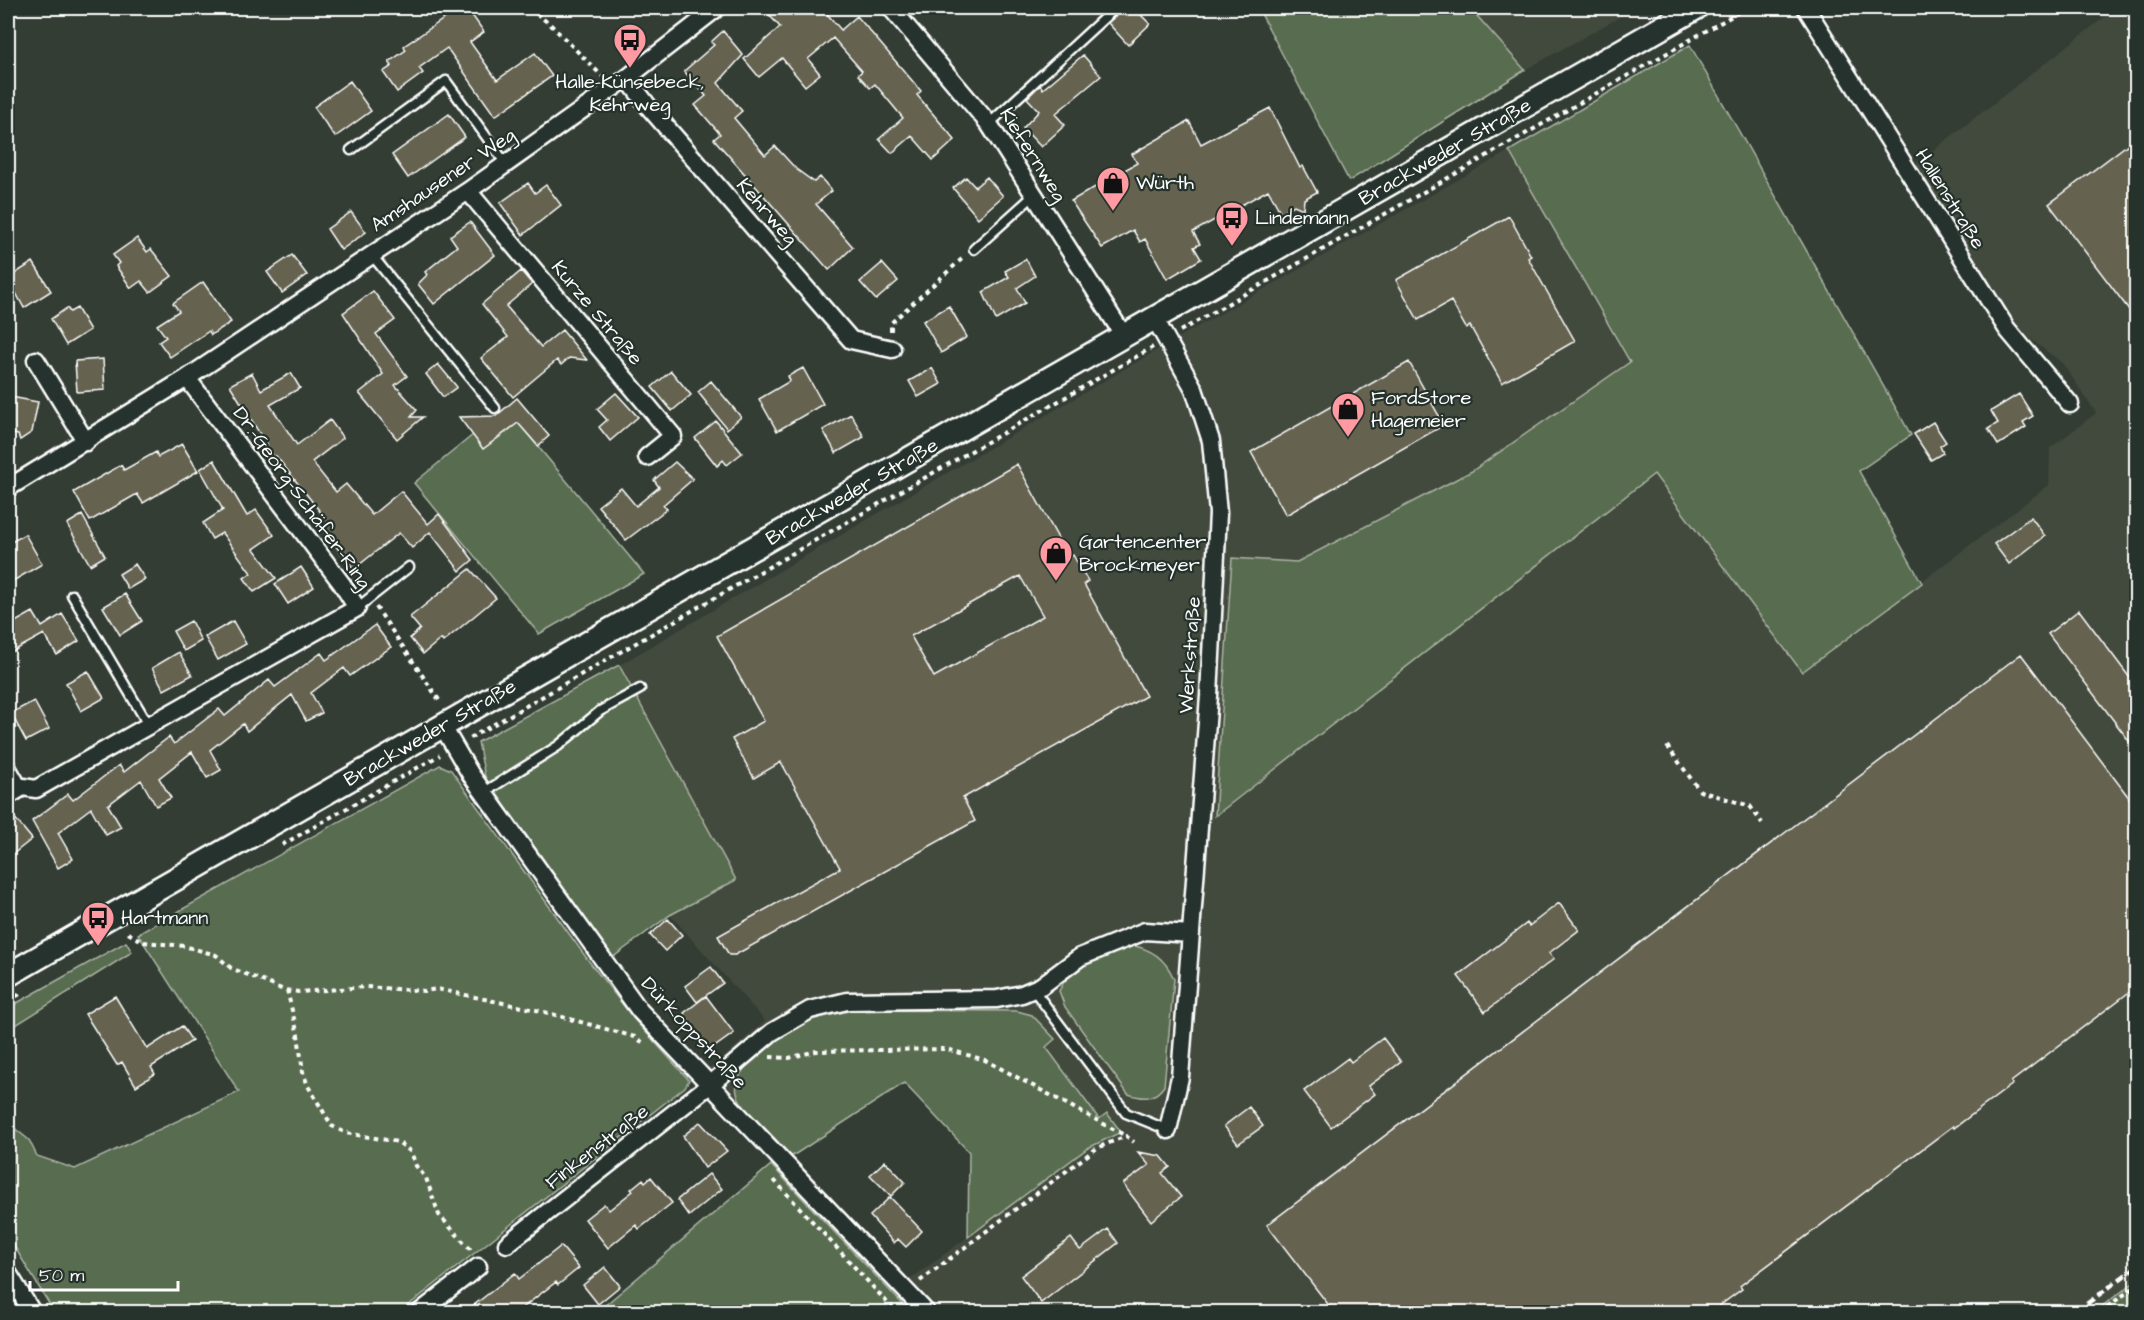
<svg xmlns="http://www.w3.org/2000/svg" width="2144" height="1320" font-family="'Architects Daughter',sans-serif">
<rect width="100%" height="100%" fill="#333d34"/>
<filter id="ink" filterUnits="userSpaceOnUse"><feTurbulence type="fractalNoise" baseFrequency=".0167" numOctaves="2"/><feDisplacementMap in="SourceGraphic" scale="12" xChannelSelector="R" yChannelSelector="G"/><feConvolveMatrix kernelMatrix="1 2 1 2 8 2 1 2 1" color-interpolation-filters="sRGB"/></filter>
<g filter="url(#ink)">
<path fill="#42483c" d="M 1470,8 L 1636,8 L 1525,70 Z
M 2116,8 L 2132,8 L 2136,14 L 2136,1281 L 2094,1312 L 939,1312 L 908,1281 L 1088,1148 L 1120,1132 L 1100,1119 L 1046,1046 L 1055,1039 L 1017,1011 L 814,1018 L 776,1041 L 746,1065 L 737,1093 L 745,1108 L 704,1068 L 714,1066 L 765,1021 L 670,915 L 612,958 L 485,777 L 478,742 L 619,665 L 1186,333 L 1509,151 L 1630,362 L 1472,471 L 1297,563 L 1232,558 L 1215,815 L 1654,474 L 1802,672 L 2049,485 L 2050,448 L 2096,413 L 2063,364 L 2011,324 L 1914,165 Z"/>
<path fill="#596c4f" stroke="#acb6a7" stroke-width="1.5" d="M 1258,8 L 1470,8 L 1525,70 L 1349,181 Z
M 1690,45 L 1911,435 L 1859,471 L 1922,583 L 1802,672 L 1654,474 L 1215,816 L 1232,558 L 1297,562 L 1472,471 L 1630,362 L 1509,151 Z
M 506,408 L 644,574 L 539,634 L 414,483 Z
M 619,665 L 736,880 L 670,915 L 612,958 L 485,777 L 478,742 Z
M 440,765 L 451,770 L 588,960 L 634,1019 L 689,1080 L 685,1087 L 400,1312 L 54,1312 L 8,1236 L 8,1123 L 29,1140 L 37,1156 L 75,1169 L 239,1092 L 138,934 Z
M 126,942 L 132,952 L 8,1030 L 8,1008 Z
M 1130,945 C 1152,949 1165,958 1174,979 L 1164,1086 C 1154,1100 1144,1099 1128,1094 L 1065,1007 L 1059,991 C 1072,962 1102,956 1130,945 Z
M 849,1010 L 1017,1011 L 1032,1015 L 1055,1039 L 1046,1047 L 1099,1119 L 1107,1113 L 1121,1132 L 1088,1148 L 968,1237 L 969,1152 L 904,1083 L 791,1157 C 777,1142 742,1113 737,1093 C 730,1065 790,1029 813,1019 C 823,1014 838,1013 849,1010 Z
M 771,1165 L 910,1312 L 597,1312 Z
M 2136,1281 L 2136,1312 L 2094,1312 Z"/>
<path fill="#65634f" stroke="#fff" stroke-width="1.5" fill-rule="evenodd" d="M 460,8 L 462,12 L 467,8 L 484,32 L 470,42 L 497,80 L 535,53 L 552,76 L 495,116 L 447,48 L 419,68 L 423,73 L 397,92 L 383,72 L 392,66 L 389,62 L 406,50 L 404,46 Z
M 763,8 L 822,8 L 841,30 L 857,16 L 921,91 L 917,95 L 955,140 L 933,160 L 912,136 L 892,153 L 879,139 L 903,118 L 875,84 L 870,88 L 858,75 L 862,71 L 833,38 L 808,59 L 820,74 L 805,86 L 782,58 L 759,77 L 744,59 L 780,27 Z
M 1124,8 L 1134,8 L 1150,24 L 1128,45 L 1108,23 Z
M 723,31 L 743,55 L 718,83 L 742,111 L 734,118 L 765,155 L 775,146 L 796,169 L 814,182 L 820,177 L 832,191 L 816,204 L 853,247 L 829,270 L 714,139 L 720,134 L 695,105 L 706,96 L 684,71 L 714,45 L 711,42 Z
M 1083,55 L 1101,76 L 1055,114 L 1065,125 L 1041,147 L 1023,128 L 1039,111 L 1027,98 L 1040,85 L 1043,89 Z
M 350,81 L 371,111 L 335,137 L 314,107 Z
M 1270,108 L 1300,168 L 1303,166 L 1317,192 L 1304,199 L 1303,209 L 1294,205 L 1281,213 L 1268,190 L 1193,232 L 1200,244 L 1194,247 L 1201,259 L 1167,279 L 1145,239 L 1140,242 L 1133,230 L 1102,248 L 1071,201 L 1137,163 L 1132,154 L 1189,121 L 1201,144 Z
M 449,114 L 465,137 L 408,178 L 392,155 Z
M 2136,138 L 2136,319 L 2049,204 Z
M 966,177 L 975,187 L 987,177 L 1003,196 L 978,218 L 953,188 Z
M 528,183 L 535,193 L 546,185 L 561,205 L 523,235 L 500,203 Z
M 351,212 L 366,232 L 341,250 L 327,229 Z
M 1509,216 L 1531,256 L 1528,258 L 1575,341 L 1502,383 L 1470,326 L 1466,328 L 1451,301 L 1418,320 L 1396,280 Z
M 470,222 L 495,255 L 434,304 L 418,284 L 427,275 L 425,272 L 457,246 L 450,236 Z
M 137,238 L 147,252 L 151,249 L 172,276 L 150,292 L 141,281 L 131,288 L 116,266 L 119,263 L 113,255 Z
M 292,255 L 307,275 L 282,293 L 267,272 Z
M 1026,259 L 1035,276 L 1017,288 L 1025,303 L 996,320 L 983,292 L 1009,277 L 1005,271 Z
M 33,262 L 51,291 L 24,308 L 8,278 Z
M 882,263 L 898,281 L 876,300 L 860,282 Z
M 521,271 L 532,284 L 506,306 L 541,347 L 562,330 L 587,360 L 569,358 L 561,365 L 557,360 L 513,397 L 481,358 L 508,337 L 482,304 Z
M 203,282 L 231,322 L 211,335 L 209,331 L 170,357 L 159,342 L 166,337 L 157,325 L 179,311 L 173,303 Z
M 373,291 L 395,320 L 376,334 L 407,376 L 395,385 L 417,410 L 411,417 L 423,417 L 397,439 L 359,393 L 383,374 L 343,313 Z
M 949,306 L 967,337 L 941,353 L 923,321 Z
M 67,308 L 70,312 L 77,308 L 90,330 L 66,345 L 51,319 Z
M 103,359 L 105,390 L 77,392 L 75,361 Z
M 1409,362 L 1444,425 L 1286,515 L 1251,452 Z
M 438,364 L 457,387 L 443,397 L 426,374 Z
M 803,368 L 823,404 L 777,431 L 759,399 L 790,381 L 788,376 Z
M 932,368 L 941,384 L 918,397 L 909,381 Z
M 671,371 L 691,395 L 672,411 L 652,387 Z
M 252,373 L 261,390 L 291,373 L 300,388 L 270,405 L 297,445 L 330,420 L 343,438 L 312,462 L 336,492 L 346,484 L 372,515 L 401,491 L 428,524 L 439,514 L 473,560 L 460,571 L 430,532 L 412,548 L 399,533 L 354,569 L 315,520 L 322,514 L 276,456 L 274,457 L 230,385 Z
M 711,381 L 741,417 L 727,429 L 698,392 Z
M 616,393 L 638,417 L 610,441 L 599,427 L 607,420 L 597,409 Z
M 2019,394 L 2033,416 L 2023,422 L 2026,427 L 1998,445 L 1988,429 L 1998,423 L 1991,411 Z
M 11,397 L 38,402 L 32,432 L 20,440 L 18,435 L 8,433 Z
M 517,398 L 549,436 L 538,446 L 518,423 L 483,449 L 459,417 L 496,416 Z
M 851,414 L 864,437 L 836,453 L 823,430 Z
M 716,421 L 742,453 L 727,465 L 723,460 L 717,466 L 695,438 Z
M 1933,422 L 1946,442 L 1940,446 L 1943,453 L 1931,460 L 1914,434 Z
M 182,444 L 198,471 L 143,503 L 137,494 L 90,521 L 74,492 L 121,465 L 124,470 L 156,452 L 158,457 Z
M 214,460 L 247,516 L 256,510 L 274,535 L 254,549 L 276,578 L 254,592 L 244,578 L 251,573 L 222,533 L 212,539 L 203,523 L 223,510 L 200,469 Z
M 675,462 L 693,479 L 663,505 L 667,509 L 626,540 L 598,506 L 621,488 L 636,506 L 659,487 L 654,480 Z
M 1017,464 L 1069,558 L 1073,555 L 1088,581 L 1084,584 L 1146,696 L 963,798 L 975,821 L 735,955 L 729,955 L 718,936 L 840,868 L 781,762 L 754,778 L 732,739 L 764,721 L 717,636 ZM 1020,576 L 1043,616 L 934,677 L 911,636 Z
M 82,515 L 105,556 L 90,565 L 67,524 Z
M 2031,517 L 2045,536 L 2009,564 L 1994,544 Z
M 25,534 L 42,564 L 8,584 L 8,544 Z
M 135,564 L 145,579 L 128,589 L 119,574 Z
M 301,567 L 314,587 L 288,604 L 275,584 Z
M 470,569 L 496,598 L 443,642 L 441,639 L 423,654 L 410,638 L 420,629 L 410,617 Z
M 125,594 L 142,621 L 120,635 L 103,607 Z
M 2079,610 L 2136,686 L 2136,750 L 2048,634 Z
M 33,612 L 42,627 L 62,614 L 79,641 L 57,655 L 44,634 L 8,654 L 8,626 Z
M 191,621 L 201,641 L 184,651 L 173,631 Z
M 233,621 L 246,644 L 218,660 L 205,637 Z
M 375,625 L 391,647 L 350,676 L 344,668 L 311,693 L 322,713 L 306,721 L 292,695 L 247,731 L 243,724 L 210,750 L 221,770 L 207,778 L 192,752 L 159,778 L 171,798 L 156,806 L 141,780 L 108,805 L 121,827 L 106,835 L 91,808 L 58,833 L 73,859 L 58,868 L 32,821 L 68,794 L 73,800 L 119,765 L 124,772 L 169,737 L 174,744 L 219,709 L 225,716 L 269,680 L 275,687 L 321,653 L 326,660 Z
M 179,652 L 192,675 L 164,690 L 152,668 Z
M 2021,654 L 2136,807 L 2136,987 L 2011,1082 L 2013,1084 L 1954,1128 L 1953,1126 L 1740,1286 L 1742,1289 L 1711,1312 L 1334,1312 L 1267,1225 Z
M 88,671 L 104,698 L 81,711 L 66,683 Z
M 34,701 L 49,729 L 26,741 L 11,713 Z
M 8,810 L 32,839 L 8,858 Z
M 1559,903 L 1579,930 L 1549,953 L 1554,959 L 1485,1012 L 1458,976 L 1527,923 L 1529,926 Z
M 668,919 L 682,935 L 665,951 L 650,935 Z
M 711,967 L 723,983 L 697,1002 L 685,986 Z
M 115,996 L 147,1049 L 182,1026 L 192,1041 L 151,1067 L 155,1074 L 136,1086 L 122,1062 L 117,1065 L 85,1014 Z
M 706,996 L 734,1033 L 709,1051 L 684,1013 Z
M 1383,1038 L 1401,1062 L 1369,1086 L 1375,1094 L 1331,1127 L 1304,1091 L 1348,1058 L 1351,1062 Z
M 1249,1107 L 1263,1126 L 1238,1144 L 1224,1126 Z
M 700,1122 L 727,1151 L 705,1168 L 683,1136 Z
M 1138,1152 L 1161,1156 L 1170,1167 L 1162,1173 L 1181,1197 L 1151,1221 L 1123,1184 L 1149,1165 Z
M 885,1161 L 905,1182 L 891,1196 L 870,1175 Z
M 709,1174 L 722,1189 L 689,1216 L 677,1200 Z
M 651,1177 L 672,1203 L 639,1229 L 636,1225 L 608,1248 L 585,1219 L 604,1204 L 609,1210 L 633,1191 L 631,1189 L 643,1179 L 645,1182 Z
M 890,1197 L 922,1231 L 906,1247 L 898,1239 L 894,1243 L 870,1216 Z
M 1108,1229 L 1118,1243 L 1041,1303 L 1021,1276 L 1071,1238 L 1080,1250 Z
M 561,1246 L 579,1268 L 558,1285 L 556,1282 L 517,1312 L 465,1312 L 515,1273 L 519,1279 Z
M 605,1267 L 620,1286 L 598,1304 L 583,1285 Z"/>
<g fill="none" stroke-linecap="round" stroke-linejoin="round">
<g stroke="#fff" stroke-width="13">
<path id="lane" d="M 989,124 L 1115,8
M 351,150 L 446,81 L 506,164
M 974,249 L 1033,196
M 371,254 L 495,408
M 72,595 L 149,726
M 357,608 L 409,567
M 8,761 L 23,787
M 483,793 L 558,746 L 600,711 L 640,689
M 1033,989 L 1126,1113 L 1168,1130"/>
</g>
<g stroke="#fff" stroke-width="21">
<path id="street" d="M 891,8 L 989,124 L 1124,336
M 1806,8 L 2007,329 L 2070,404
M 627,78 L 648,106 L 851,340 L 892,349
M 468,191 L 673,436 L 647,457
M 1155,319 L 1194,389 L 1211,441 L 1218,513 L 1209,696 L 1180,1077 L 1168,1130
M 36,360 L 86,442
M 8,488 L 187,378 L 468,191 L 627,78 L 717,8
M 443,727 L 471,775 L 640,1011 L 926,1312
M 8,796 L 23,787 L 36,789 L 357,608 L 342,584 L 187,378
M 507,1244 L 712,1083 L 772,1032 L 810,1010 L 847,1001 L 997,999 L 1022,994 L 1041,986 L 1080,957 L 1145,931 L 1191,934
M 8,1273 L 32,1312
M 420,1312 L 478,1267"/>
</g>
<g stroke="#fff" stroke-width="27">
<path id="secondary" d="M 8,975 L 1696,8"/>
</g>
<path stroke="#fff" stroke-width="4" stroke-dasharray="4.5 4.5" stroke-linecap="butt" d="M 529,8 L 551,25 L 602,76
M 891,331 L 891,323 L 964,257
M 1180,331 L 1746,8
M 376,607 L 441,703
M 470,738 L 1153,347
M 1667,746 L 1700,791 L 1750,806 L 1762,823
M 282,845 L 440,755
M 128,933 L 144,942 L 184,946 L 216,955 L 231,968 L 284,990 L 299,992 L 366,987 L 425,991 L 437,989 L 541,1011 L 635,1037 L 645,1044
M 287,990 L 298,1035 L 303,1072 L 308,1086 L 332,1126 L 346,1133 L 398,1142 L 411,1152 L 416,1166 L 426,1178 L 439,1215 L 473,1252
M 8,1001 L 20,994
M 770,1057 L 789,1058 L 816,1051 L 947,1049 L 985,1060 L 1126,1136
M 774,1180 L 896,1312
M 920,1281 L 1097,1148 L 1126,1136 L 1134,1142
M 2100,1312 L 2136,1286"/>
<use href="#lane" stroke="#26332d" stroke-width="8"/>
<use href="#street" stroke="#26332d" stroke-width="16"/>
<use href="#secondary" stroke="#26332d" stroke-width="22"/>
<path stroke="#fff" stroke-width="4.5" stroke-dasharray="9 4.5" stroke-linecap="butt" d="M 2076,1312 L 2136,1267"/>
</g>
</g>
<defs>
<g id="bus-pin" transform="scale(1.725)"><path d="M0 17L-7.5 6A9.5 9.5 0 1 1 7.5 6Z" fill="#ff9aa2" stroke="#26332d"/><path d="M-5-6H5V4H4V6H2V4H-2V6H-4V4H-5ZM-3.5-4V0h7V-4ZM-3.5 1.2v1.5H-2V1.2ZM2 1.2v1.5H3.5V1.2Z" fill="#111"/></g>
<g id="shop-pin" transform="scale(1.725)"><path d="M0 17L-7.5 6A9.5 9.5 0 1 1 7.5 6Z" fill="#ff9aa2" stroke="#26332d"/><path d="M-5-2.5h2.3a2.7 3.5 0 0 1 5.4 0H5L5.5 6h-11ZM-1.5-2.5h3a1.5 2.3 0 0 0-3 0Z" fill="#111"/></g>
</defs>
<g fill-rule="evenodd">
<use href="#bus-pin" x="630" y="40"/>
<use href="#shop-pin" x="1113" y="183"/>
<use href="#bus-pin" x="1232" y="218"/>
<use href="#shop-pin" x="1348" y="409"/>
<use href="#shop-pin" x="1056" y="553"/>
<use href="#bus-pin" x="98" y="918"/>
</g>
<g text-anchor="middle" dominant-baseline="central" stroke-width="4.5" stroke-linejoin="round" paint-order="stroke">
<g font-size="20" fill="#fff" stroke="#26332d" text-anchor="start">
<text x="630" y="82" text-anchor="middle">Halle-Künsebeck,<tspan x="630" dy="23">Kehrweg</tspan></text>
<text x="1136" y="183">Würth</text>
<text x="1255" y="218">Lindemann</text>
<text x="1371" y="398">FordStore<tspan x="1371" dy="23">Hagemeier</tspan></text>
<text x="1079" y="542">Gartencenter<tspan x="1079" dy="23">Brockmeyer</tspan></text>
<text x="121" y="918">Hartmann</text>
</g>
<g font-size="20" fill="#fff" stroke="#26332d">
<text transform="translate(1445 152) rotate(-30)">Brackweder Straße</text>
<text transform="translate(1033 155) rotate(58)">Kiefernweg</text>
<text transform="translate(443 180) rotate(-34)">Amshausener Weg</text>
<text transform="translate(1950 199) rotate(58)">Hallenstraße</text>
<text transform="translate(767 212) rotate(49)">Kehrweg</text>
<text transform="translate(597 313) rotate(50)">Kurze Straße</text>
<text transform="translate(852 492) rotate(-30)">Brackweder Straße</text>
<text transform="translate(302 498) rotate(54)">Dr.-Georg-Schäfer-Ring</text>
<text transform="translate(1190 655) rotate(-86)">Werkstraße</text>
<text transform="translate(430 733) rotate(-30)">Brackweder Straße</text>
<text transform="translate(694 1033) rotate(47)">Dürkoppstraße</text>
<text transform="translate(597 1147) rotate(-38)">Finkenstraße</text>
</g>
</g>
<rect width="2144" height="1320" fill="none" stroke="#26332d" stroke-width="30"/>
<rect x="15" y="15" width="2114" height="1290" fill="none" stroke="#fff" stroke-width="2" filter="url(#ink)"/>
<path d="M30 1281v9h148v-9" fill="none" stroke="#ffffff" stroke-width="3"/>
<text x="39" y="1281" font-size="18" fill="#ffffff" stroke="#26332d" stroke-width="4.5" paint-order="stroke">50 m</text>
</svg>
